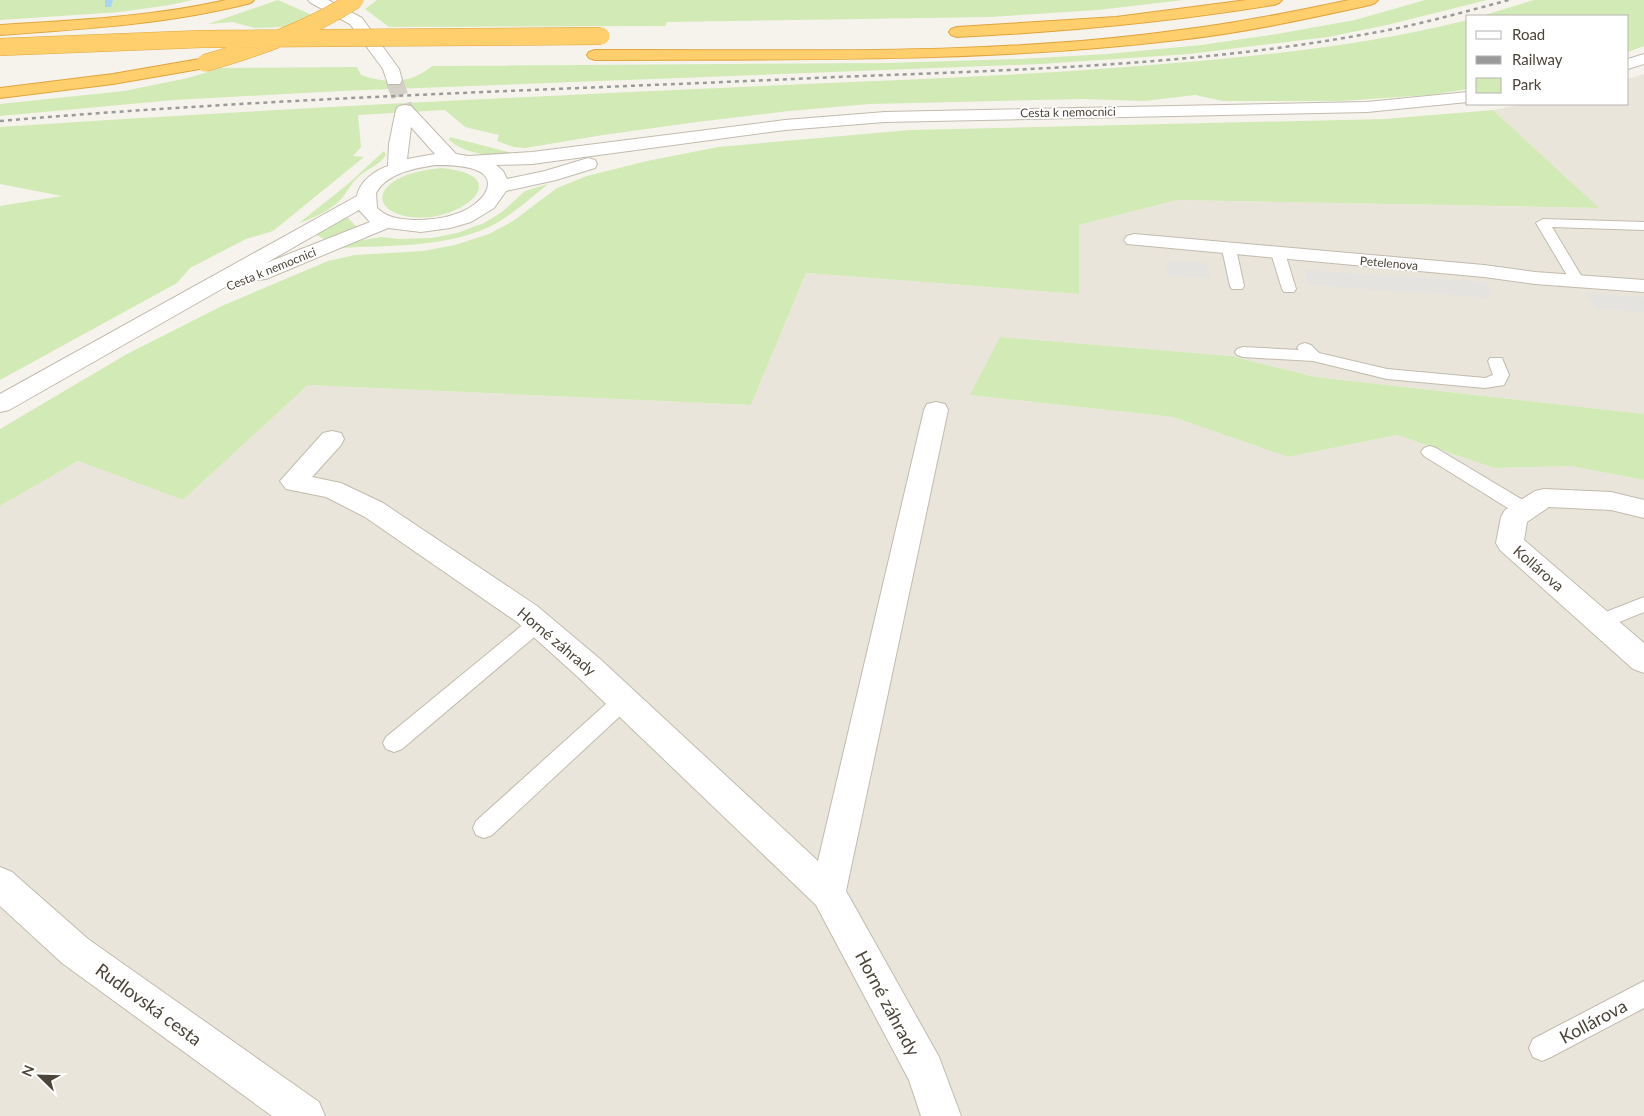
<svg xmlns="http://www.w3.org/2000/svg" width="1644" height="1116" font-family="Lato,sans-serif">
<rect width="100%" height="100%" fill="#f6f3ec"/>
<path fill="#eae5da" d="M 1644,74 L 1644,414 L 1316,377 L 1231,356 L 1001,337 L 971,395 L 1173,417 L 1288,457 L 1397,435 L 1494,468 L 1571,466 L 1644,480 L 1644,1116 L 0,1116 L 0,506 L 78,461 L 183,500 L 308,385 L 751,405 L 806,273 L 1079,294 L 1079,225 L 1177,200 L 1598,208 L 1493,110 L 1522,104 L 1628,104 L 1628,79 Z"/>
<path fill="#d2eab5" d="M 0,0 L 192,0 L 170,5 L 120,12 L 0,20 Z
M 278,0 L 312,15 L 285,27 L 255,28 L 232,22 L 208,24 Z
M 377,0 L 1184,0 L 1098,10 L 989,17 L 667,22 L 665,26 L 389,27 L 365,9 Z
M 1425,0 L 1487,0 L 1387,25 L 1328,37 L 1189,54 L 1040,64 L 341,91 L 174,100 L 0,116 L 0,104 L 124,91 L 188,78 L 221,68 L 357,67 L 361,75 C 386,84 411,84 432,66 L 888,63 L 1020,59 L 1108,54 L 1201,45 L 1277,34 L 1355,20 Z
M 1534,0 L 1644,0 L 1644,46 L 1628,52 L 1628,16 L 1481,16 Z
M 1468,20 L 1468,89 L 1430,95 L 1340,101 L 1222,101 L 1195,95 L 1144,101 L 1083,99 L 870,104 L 789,111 L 697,122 L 603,135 L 525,148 L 514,147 L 497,141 L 499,135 L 465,127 L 445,110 L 358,115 L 361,147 L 353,156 L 364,157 L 273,231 L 246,239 L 190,268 L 177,283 L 0,380 L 0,206 L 62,196 L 0,184 L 0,127 C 268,109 537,96 806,84 C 929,79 1052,74 1175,63 C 1273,55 1372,44 1468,20 Z
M 1493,110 L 1599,208 L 1177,200 L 1079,225 L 1079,294 L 806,273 L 751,405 L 308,385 L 183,500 L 78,461 L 0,506 L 0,429 L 127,354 L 224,305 L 328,261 L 355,255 L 423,251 L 455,245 L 489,234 L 513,221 L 557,188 L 587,176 L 647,161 L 718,147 L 910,130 L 1385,119 Z
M 450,137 L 520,155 C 497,157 468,156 449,140 Z
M 384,151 L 386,155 C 379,165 371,167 362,174 C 353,180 349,189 342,198 C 333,209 312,219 299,223 L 348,184 Z
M 441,168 C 520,175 459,224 411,217 C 386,214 369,197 396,180 C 410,172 426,170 441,168 Z
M 548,184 C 529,199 510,217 489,227 C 443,248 391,245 341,248 L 357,241 L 382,237 L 399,239 L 432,238 L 457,233 L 484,223 L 502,212 L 525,191 Z
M 347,217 L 357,227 L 324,239 L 315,234 Z
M 1000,337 L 1231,356 L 1316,377 L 1644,414 L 1644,480 L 1571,466 L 1494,468 L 1397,435 L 1288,457 L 1173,417 L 970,395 Z"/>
<path fill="#e5e3e0" d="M 1166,261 L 1208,263 L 1210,279 L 1168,276 Z
M 1304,270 L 1486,282 L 1493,298 L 1309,285 Z
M 1586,293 L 1644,297 L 1644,312 L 1595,309 Z"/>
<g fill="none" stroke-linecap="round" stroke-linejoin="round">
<path fill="#a9d4f2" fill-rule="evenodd" d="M 105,0 L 113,0 L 111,7 L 105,7 Z"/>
<path stroke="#d4d0c8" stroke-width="17" stroke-dasharray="17 9" stroke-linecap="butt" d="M 394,80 L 405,110"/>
<g stroke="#c2bbae" stroke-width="2">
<path id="service" d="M 1543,219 L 1644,222 L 1644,230 L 1552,227 L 1585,282 L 1583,285 L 1573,285 L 1571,282 L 1536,223 Z
M 1229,245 L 1234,246 L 1236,249 L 1244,286 L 1242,289 L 1232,289 L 1230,286 L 1222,249 L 1224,246 Z
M 1278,249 L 1283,250 L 1285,253 L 1296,289 L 1294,292 L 1284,292 L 1282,289 L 1271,253 L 1273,250 Z
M 1305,343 L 1311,345 L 1319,353 L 1387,369 L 1485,378 L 1493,375 L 1488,361 L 1490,358 L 1502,358 L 1509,375 L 1504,385 L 1485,388 L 1387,379 L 1313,361 L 1243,357 L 1237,355 L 1235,352 L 1237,349 L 1243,347 L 1299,350 L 1297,348 L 1299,345 Z
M 1430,446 L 1436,448 L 1531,505 L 1534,510 L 1531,515 L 1525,516 L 1519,515 L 1424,456 L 1421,452 L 1424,448 Z
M 1644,597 L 1644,612 L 1600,630 L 1593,627 L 1590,622 L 1593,617 Z
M 538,615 L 545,618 L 548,623 L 545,628 L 402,749 L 394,752 L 386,749 L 383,743 L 386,737 L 531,618 Z
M 624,691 L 631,694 L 634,700 L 631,706 L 492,835 L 484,838 L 476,835 L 473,828 L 476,821 L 617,694 Z
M 1644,981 L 1644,1008 L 1551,1057 L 1542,1061 L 1533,1057 L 1529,1048 L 1533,1039 Z"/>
</g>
<g stroke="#c2bbae" stroke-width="2">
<path id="minor" d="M 1134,234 L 1484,265 L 1535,272 L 1644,280 L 1644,292 L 1535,284 L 1484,277 L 1127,244 L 1124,240 L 1127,236 Z
M 936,402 L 945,404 L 948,410 L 846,891 L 939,1057 L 961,1116 L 921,1116 L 909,1080 L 816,905 L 578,677 L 517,622 L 365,517 L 326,497 L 286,489 L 280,481 L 323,433 L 332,431 L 341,433 L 344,439 L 341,445 L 312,477 L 341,483 L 383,503 L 537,606 L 600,659 L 818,861 L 924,410 L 927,404 Z
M 1544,489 L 1611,492 L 1644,500 L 1644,518 L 1611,510 L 1549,507 L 1527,522 L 1524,540 L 1644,643 L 1644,673 L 1633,669 L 1500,550 L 1496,543 L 1501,517 L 1505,510 L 1535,491 Z"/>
</g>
<g stroke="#c2bbae" stroke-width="2">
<path id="tertiary" d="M 308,0 L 328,0 L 362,18 L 399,69 L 402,80 L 400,84 L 388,84 L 383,69 L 350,24 L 311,3 Z
M 1644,54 L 1644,64 L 1628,69 L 1628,59 Z
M 1468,92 L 1468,102 L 1367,112 L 885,122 L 785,130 L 532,164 L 496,165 L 503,171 L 507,179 L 545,171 L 588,158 L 595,160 L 597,164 L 595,168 L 556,180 L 506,191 L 494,208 L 471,222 L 450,228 L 421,232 L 388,228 L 266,279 L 258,280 L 250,279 L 248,274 L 9,410 L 0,412 L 0,394 L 357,196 C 360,181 374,171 388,166 L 389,144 L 396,110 L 399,106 L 405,105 L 411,106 L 456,154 L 468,156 L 532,152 L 785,120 L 885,112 L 1367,102 ZM 411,127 L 435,154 L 407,159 ZM 436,165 C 450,165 495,165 487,189 C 484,197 477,203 469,208 C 452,218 432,220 413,220 C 400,219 387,218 377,208 L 376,193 C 387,173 415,168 436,165 ZM 359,210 L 370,222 L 266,263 Z
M 0,867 L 12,872 L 88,939 L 319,1102 L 325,1116 L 272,1116 L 62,963 L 0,906 Z"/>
</g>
<g stroke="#e0a43c" stroke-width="2">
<path id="motorway" d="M 226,0 L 254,0 L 251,3 C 169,24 85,29 0,35 L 0,25 C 76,20 152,17 226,0 Z
M 1247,0 L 1282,0 L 1279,3 L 1274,5 C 1169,22 1063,32 957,37 L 951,35 L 949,32 L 951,29 L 957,27 L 1116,17 Z
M 1349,0 L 1378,0 L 1375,3 L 1370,5 C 1306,19 1243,33 1178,40 C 984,63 789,59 595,60 L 589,58 L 587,55 L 589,52 L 595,50 C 789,49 987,57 1180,30 C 1237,23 1293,12 1349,0 Z
M 205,58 L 211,59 L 213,63 L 211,67 L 113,84 L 0,98 L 0,88 L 113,74 Z"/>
</g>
<use href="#service" fill="#fff" fill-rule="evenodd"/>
<use href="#minor" fill="#fff" fill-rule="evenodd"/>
<use href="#tertiary" fill="#fff" fill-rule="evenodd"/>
<use href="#motorway" fill="#ffcf6e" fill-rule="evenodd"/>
<path stroke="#9a9a9a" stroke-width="2.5" stroke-dasharray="4 4" stroke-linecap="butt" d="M 0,121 C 279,97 558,90 837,77 C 1012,70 1188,66 1361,35 C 1411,27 1460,13 1509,0"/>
<g stroke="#e0a43c" stroke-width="18" stroke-linecap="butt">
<path id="motorway-bridge" d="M 0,47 L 202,39 L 601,36
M 205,63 C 258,48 308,30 355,0"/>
</g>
<use href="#motorway-bridge" stroke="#ffcf6e" stroke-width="17"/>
</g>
<g text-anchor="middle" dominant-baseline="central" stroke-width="4" stroke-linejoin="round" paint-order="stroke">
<g font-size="12" fill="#4b4439" stroke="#fff">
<text transform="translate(1068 112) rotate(-1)">Cesta k nemocnici</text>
<text transform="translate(1389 263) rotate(5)">Petelenova</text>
<text transform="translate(271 269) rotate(-22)">Cesta k nemocnici</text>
</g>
<g font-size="15" fill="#4b4439" stroke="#fff">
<text transform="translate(1539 568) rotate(41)">Kollárova</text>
<text transform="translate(557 641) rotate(40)">Horné záhrady</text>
</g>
<g font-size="18" fill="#4b4439" stroke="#fff">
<text transform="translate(888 1003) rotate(62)">Horné záhrady</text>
<text transform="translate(149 1004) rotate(36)">Rudlovská cesta</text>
<text transform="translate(1593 1021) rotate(-28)">Kollárova</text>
</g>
</g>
<rect x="1466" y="15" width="162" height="90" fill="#ffffff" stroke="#b7b4b0"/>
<rect x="1476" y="31" width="25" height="8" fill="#ffffff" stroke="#b7b4b0"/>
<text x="1512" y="40" font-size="15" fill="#4b4439">Road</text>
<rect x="1476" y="56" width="25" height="8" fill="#9a9a9a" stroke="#b7b4b0"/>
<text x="1512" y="65" font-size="15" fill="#4b4439">Railway</text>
<rect x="1476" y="78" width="25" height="15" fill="#d2eab5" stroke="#b7b4b0"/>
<text x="1512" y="90" font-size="15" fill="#4b4439">Park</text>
<g transform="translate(40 1076) rotate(293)" stroke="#ffffff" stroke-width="4" paint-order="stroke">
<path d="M0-4L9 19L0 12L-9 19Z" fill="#4b4439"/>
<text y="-8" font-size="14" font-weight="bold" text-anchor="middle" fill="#4b4439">N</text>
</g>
</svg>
